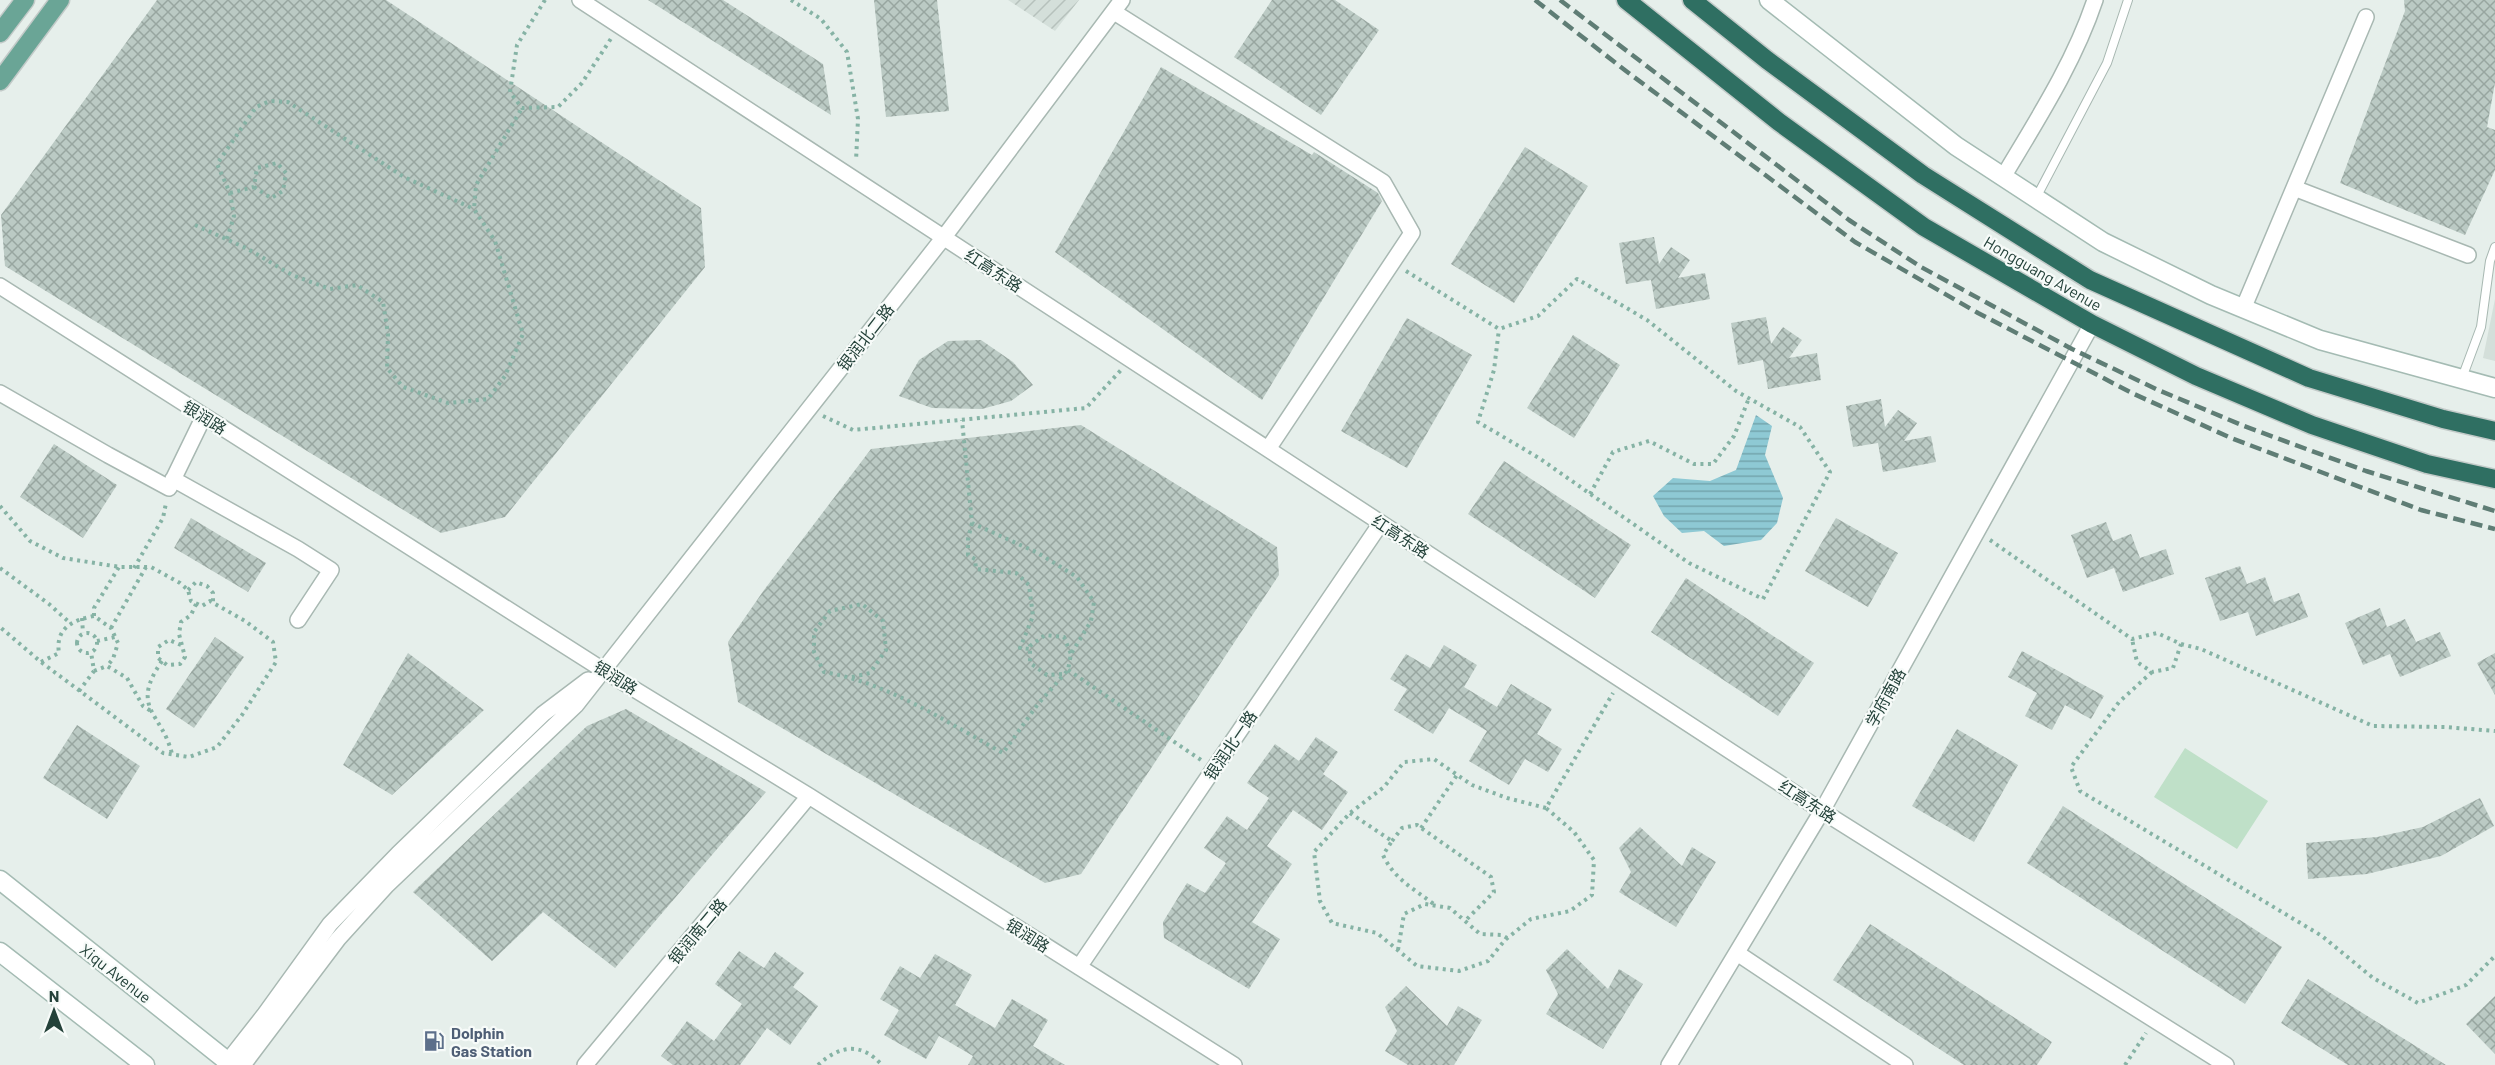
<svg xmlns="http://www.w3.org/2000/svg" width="2495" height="1065" font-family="Barlow,'Noto Sans SC',sans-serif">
<defs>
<pattern id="industrial-furrows" width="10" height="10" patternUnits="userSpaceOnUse" patternTransform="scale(1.5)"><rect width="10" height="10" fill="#d4dfda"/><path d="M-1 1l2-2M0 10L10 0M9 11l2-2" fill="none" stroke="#b6c1bc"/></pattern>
<pattern id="water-rules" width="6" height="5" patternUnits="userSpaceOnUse" patternTransform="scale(1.5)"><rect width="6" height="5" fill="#8ec9d4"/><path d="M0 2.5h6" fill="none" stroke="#74a5ad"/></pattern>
<pattern id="building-cross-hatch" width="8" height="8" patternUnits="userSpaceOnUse" patternTransform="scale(1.5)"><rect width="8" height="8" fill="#bbcac4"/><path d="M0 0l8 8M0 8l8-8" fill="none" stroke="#98a6a0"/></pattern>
</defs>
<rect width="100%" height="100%" fill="#e6efeb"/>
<path fill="#d4dfda" d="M 2495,299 L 2495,361 L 2483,358 Z"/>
<path fill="url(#industrial-furrows)" d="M 1008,0 L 1079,0 L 1055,31 Z"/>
<path fill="#bfe0c8" d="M 2185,748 L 2268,801 L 2237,849 L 2154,797 Z"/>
<path fill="url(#water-rules)" d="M 1756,415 L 1772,426 L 1765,455 L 1783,498 L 1777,523 L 1761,540 L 1724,546 L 1704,531 L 1682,533 L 1664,516 L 1653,496 L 1673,478 L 1710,481 L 1736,470 Z"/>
<path fill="url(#building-cross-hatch)" d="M 157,0 L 386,0 L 701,208 L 705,267 L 505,517 L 441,533 L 5,266 L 1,215 Z
M 648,0 L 723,0 L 823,64 L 831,115 Z
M 874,0 L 937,0 L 949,111 L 886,117 Z
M 1272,0 L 1335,0 L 1379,30 L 1321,115 L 1234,57 Z
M 2404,0 L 2495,0 L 2495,83 L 2487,127 L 2495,130 L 2495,170 L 2465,235 L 2340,183 L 2405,11 Z
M 1161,67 L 1312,155 L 1314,152 L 1378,193 L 1382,201 L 1262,400 L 1055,252 Z
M 1525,147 L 1588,186 L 1514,303 L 1451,264 Z
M 1654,237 L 1659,264 L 1671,247 L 1690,260 L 1678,278 L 1705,273 L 1710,299 L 1656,309 L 1651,280 L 1626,284 L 1619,243 Z
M 1766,317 L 1771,344 L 1783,327 L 1802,340 L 1789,358 L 1817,353 L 1821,380 L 1768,389 L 1763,360 L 1738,365 L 1731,323 Z
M 1407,318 L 1472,355 L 1407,468 L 1341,431 Z
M 1573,335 L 1620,365 L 1574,438 L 1527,408 Z
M 981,340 L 1013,362 L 1033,385 L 1011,401 L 982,409 L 932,408 L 899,396 L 919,360 L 948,341 Z
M 1881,399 L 1885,427 L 1898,410 L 1917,423 L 1904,441 L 1931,436 L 1936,462 L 1883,472 L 1878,443 L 1853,447 L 1846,406 Z
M 1081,425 L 1277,547 L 1279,575 L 1081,874 L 1045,883 L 738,702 L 728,642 L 764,590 L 871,449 Z
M 54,444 L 117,485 L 83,538 L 20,497 Z
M 1504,461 L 1631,545 L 1595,598 L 1468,514 Z
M 191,518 L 266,563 L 248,592 L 174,548 Z
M 1836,518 L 1898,553 L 1868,607 L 1805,571 Z
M 2106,522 L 2113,541 L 2131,534 L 2140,558 L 2166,549 L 2174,574 L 2123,592 L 2114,568 L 2087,578 L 2071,535 Z
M 2240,566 L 2247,584 L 2265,577 L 2274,602 L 2299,593 L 2308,617 L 2256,636 L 2248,612 L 2220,621 L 2205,578 Z
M 1686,578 L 1814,663 L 1778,716 L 1651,632 Z
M 2380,608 L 2387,627 L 2405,619 L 2416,642 L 2440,632 L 2451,656 L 2400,677 L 2390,654 L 2363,665 L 2345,623 Z
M 215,637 L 244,657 L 194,728 L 166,709 Z
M 1444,645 L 1477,665 L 1464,687 L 1497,707 L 1511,684 L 1552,709 L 1537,734 L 1562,749 L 1548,772 L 1525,759 L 1509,785 L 1469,761 L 1487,731 L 1449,708 L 1433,734 L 1394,710 L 1407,689 L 1390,679 L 1406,654 L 1430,668 Z
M 2022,651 L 2104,696 L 2091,719 L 2065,705 L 2052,730 L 2025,716 L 2037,693 L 2008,677 Z
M 408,653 L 484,710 L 392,795 L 343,765 Z
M 2495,653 L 2495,695 L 2477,663 Z
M 626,709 L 766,792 L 615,968 L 543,912 L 492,961 L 413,892 L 587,726 Z
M 77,725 L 140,766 L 107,819 L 43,778 Z
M 1957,729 L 2018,765 L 1974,842 L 1912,806 Z
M 1316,737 L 1338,752 L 1323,774 L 1348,792 L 1322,830 L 1293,810 L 1267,846 L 1292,864 L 1252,922 L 1280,939 L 1249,989 L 1164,938 L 1163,922 L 1187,883 L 1205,893 L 1226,863 L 1204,848 L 1227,816 L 1247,830 L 1269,798 L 1247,783 L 1275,744 L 1299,761 Z
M 2480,798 L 2494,826 L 2441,856 L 2367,874 L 2308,879 L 2306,843 L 2377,837 L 2423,827 Z
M 2063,806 L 2282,947 L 2245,1004 L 2027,863 Z
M 1640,827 L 1682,866 L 1692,847 L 1716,862 L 1676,927 L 1619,892 L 1631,872 L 1619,848 Z
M 1870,924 L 2052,1042 L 2037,1065 L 1964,1065 L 1833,980 Z
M 1567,949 L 1608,989 L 1619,969 L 1643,984 L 1603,1049 L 1546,1014 L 1558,994 L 1546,970 Z
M 739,951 L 764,968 L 775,952 L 804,973 L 793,987 L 818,1006 L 790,1045 L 767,1028 L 740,1065 L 673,1065 L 661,1056 L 687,1021 L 714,1041 L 742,1004 L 715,984 Z
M 935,954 L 972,975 L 955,1005 L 995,1028 L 1012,999 L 1048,1020 L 1033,1046 L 1065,1065 L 968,1065 L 973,1056 L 939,1036 L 926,1059 L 884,1035 L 899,1010 L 880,999 L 900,966 L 920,978 Z
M 2308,979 L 2446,1065 L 2348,1065 L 2281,1023 Z
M 1406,986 L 1447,1026 L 1458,1006 L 1482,1020 L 1454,1065 L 1408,1065 L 1385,1051 L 1397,1031 L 1385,1007 Z
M 2495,996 L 2495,1054 L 2466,1024 Z"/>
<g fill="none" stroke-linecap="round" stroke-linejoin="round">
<g stroke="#a8b8b2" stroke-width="10">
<path id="lane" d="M 2036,198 L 2107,63 L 2128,0
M 2462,378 L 2481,327 L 2490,261 L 2495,247"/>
</g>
<g stroke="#a8b8b2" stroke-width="18">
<path id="street" d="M 580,0 L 1822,811 L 2226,1065
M 1114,12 L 1383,182 L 1412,233 L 1268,449
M 2003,177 C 2037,120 2074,63 2095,0
M 2294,188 L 2468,255
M 0,286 L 603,670 L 809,796 L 1234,1065
M 2243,309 L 2366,17
M 0,393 L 108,455 L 169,488 L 204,416
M 173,479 L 298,549 L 331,570 L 298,620
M 1737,953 L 1905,1065
M 1079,967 L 1381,523
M 225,1065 L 265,1014 L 330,924 L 398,854 L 543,714 L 588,680
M 243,1065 L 338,939 L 387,885 L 576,705 L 944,237 L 1122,0
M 585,1065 L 809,796
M 1669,1065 L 1822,811 L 2092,324"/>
</g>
<g stroke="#a4bbb3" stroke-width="21">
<path id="secondary" d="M 1769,0 L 1956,146 L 2103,242 L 2211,295 L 2320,340 L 2495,388
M 0,880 L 232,1065
M 0,952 L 145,1065"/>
</g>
<g stroke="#c2cac8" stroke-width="21">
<path id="primary" d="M 0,33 L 25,0
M 0,81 L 60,0"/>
</g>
<g stroke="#c2cac8" stroke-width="21">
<path id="highway" d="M 1626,0 L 1779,122 L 1924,227 L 2092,324 L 2196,376 L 2312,425 L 2427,464 L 2495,479
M 1692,0 L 1767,60 L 1923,175 L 2090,280 L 2309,378 L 2443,419 L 2495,431"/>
</g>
<path stroke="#86b3a5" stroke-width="4" stroke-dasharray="3 4.5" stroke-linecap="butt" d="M 545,0 L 517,45 L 510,92 L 522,108 L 558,107 L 582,83 L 612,37
M 791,0 L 821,19 L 847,52 L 858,119 L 856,161
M 230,193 L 254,187 L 257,168 L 277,163 L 286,173 L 283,191 L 271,198 L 254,187
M 195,225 L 248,249 L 292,275 L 330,289 L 357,285 L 383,302 L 388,334 L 387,368 L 403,387 L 448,403 L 488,399 L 505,376 L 523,334 L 495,241 L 474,209 L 476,185 L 522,108
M 227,239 L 234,216 L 230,193 L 217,164 L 256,107 L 270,101 L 288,102 L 404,177 L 474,209
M 1406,271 L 1499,329 L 1538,316 L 1577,279 L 1647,320 L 1736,391 L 1800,427 L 1830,472 L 1763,599 L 1689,563 L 1539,458 L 1478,422 L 1494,370 L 1499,329
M 823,416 L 853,430 L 1086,408 L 1121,370
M 1590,494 L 1613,452 L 1649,441 L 1694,464 L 1713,464 L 1734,436 L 1749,398
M 0,506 L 30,541 L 63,558 L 120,567 L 151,567 L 180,583 L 188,590 L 191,601 L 202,606 L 210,601 L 245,621 L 273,642 L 276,662 L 242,715 L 217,747 L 189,757 L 163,753 L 41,662 L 0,627
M 972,523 L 968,539 L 968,555 L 975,559 L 976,569 L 1016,573 L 1029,585 L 1033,616 L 1020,648 L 1030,649
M 1990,540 L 2132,639 L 2157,633 L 2181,644 L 2173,668 L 2152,672 L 2137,662 L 2132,639
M 0,568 L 49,604 L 70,623
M 134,568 L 163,518 L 166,503
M 188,590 L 196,582 L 207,586 L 213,593 L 213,603
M 94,616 L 94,608 L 119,567
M 82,618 L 83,633
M 111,628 L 146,567
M77 643a10 10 0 1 1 20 0a10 10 0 1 1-20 0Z
M 97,641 L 115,637
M 2181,644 L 2201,649 L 2373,726 L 2445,727 L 2495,731
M 181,645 L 169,640 L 158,647 L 158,658 L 167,665 L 180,664 L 185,657 L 179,634 L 181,622 L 191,615 L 196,604
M 162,661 C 129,709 162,712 172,754
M 41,662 L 59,653 C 55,628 73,620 94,616 L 111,628 L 118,643 L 113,659 L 107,666 L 127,678 L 143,706 L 151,711
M 1068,670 L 1201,760
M 94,671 L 107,666
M 2152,672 L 2119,702 L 2071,767 L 2080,791 L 2322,936 L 2373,978 L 2418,1003 L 2466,985 L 2495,956
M 1062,674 L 1047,675 L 1030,663 L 1030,646 L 1045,635 L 1064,637 L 1071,654
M 852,677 L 870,673 L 886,650 L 883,621 L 862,604 L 830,611 L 814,632 L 814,652 L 824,672 C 889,683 946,722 1003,753 L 1038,704 L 1068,670 L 1071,654 L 1091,621 L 1094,602 L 1077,577 L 1038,553 L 972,523 L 962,420
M 79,691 L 94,671 L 91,652
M 1546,808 L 1507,798 L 1472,785 L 1434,759 L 1404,762 L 1384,787 L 1350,813 L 1314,852 L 1320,901 L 1332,923 L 1377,933 L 1417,966 L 1459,971 L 1488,961 L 1505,940 L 1531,919 L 1570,911 L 1592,895 L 1594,860 L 1574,832 L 1546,808 L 1613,693
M 1350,813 L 1392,841 L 1383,855 C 1394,879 1414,889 1435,905
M 1421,828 L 1457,775
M 1392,841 L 1402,828 L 1417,825 L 1491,877 L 1494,892 L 1466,920
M 1398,950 L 1404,914 L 1425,904 L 1450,908 L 1480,934 L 1502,935 L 1507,938
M 818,1065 C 840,1045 861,1042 882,1065
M 2125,1065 L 2146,1033"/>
<use href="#lane" stroke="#fff" stroke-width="8"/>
<use href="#street" stroke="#fff" stroke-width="15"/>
<use href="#secondary" stroke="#fff" stroke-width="18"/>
<use href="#primary" stroke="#6aa596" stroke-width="18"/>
<use href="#highway" stroke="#2f6f62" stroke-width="18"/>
<path stroke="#5f7d75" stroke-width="4.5" stroke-dasharray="12 6" stroke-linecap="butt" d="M 1535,0 L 1626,71 L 1855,242 L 1978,313 L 2134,394 L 2231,438 L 2421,510 L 2495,529
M 1560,0 L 1849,220 L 1921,267 L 2072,349 L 2156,389 L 2244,426 L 2366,471 L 2495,511"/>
</g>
<defs>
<g id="fuel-bare" transform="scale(1.62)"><path d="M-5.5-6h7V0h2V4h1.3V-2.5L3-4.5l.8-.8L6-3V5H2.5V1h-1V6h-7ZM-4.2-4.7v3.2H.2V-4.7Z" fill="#5c6f8a" stroke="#f7fbf9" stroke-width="2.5" paint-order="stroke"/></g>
</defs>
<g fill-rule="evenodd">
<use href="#fuel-bare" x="434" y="1041"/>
</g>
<g text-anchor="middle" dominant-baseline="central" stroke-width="4.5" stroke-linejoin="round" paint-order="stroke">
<g font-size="16" fill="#24423a" stroke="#f7fbf9">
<text transform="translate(994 270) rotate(33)">红高东路</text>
<text transform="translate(2043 273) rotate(30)">Hongguang Avenue</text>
<text transform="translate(865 337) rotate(-52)">银润北二路</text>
<text transform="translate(205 417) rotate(32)">银润路</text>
<text transform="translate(1401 536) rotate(33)">红高东路</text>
<text transform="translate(616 677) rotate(32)">银润路</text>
<text transform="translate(1885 697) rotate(-61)">学府南路</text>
<text transform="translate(1230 745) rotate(-56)">银润北一路</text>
<text transform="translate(1808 801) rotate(33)">红高东路</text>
<text transform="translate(697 931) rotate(-50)">银润南二路</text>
<text transform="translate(1028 935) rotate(32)">银润路</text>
<text transform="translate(116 973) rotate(38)">Xiqu Avenue</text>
</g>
<g font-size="16" font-weight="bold" fill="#4e5e75" stroke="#f7fbf9" text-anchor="start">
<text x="451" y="1032">Dolphin<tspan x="451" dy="18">Gas Station</tspan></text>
</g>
</g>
<g transform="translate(54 1011)" stroke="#f7fbf9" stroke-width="4.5" paint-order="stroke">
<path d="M0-4.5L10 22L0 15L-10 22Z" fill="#24423a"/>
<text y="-9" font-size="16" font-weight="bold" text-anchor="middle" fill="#24423a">N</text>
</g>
</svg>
